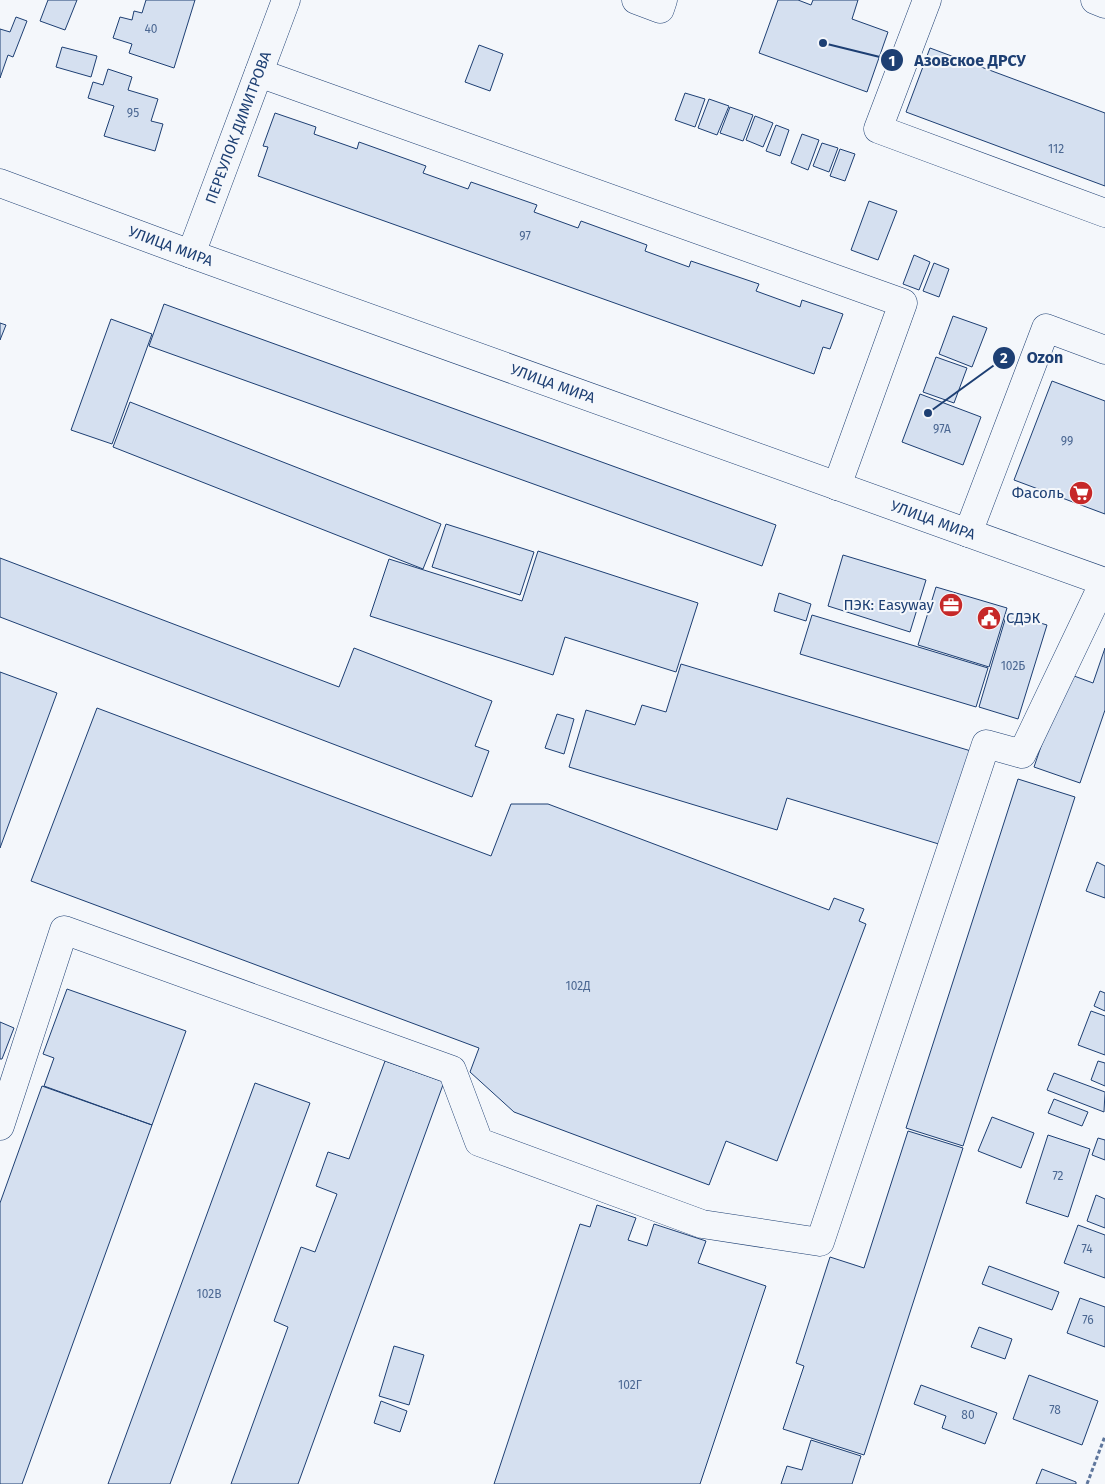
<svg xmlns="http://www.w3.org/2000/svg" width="1105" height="1484" font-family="'Fira Sans',sans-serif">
<rect width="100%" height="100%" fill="#f4f7fb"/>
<path fill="#d5e0f0" stroke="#1d3f73" d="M 48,0 L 77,0 L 65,30 L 40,21 Z
M 146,0 L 195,0 L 174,68 L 129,53 L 132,44 L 113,38 L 120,17 L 132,20 L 134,11 L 142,13 Z
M 778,0 L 798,0 L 811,5 L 813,0 L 858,0 L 852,19 L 888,32 L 867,92 L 759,53 Z
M 16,17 L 27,21 L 13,57 L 8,55 L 0,78 L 0,29 L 10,32 Z
M 479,45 L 503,54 L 490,91 L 465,82 Z
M 62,47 L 97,56 L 91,77 L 56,67 Z
M 930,48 L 1105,113 L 1105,186 L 906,112 Z
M 108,69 L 132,77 L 128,90 L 158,99 L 151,121 L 163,124 L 155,151 L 104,136 L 114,106 L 88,98 L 93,82 L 103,85 Z
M 685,93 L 705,99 L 695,127 L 675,120 Z
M 709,99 L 729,106 L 717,135 L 698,128 Z
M 730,107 L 753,115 L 743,141 L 720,133 Z
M 275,113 L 316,127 L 314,134 L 357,149 L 359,142 L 426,166 L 423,173 L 468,189 L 471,182 L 537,205 L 534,212 L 578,228 L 581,221 L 647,245 L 645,251 L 689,267 L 691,261 L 759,284 L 756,291 L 800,307 L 802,300 L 843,314 L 830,349 L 823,347 L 814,374 L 258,176 L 268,147 L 263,146 Z
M 755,116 L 773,123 L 763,147 L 746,140 Z
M 776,125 L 789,130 L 780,156 L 766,151 Z
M 802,134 L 819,140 L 808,170 L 791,163 Z
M 822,143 L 838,148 L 829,172 L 813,166 Z
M 840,149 L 855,154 L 845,181 L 830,176 Z
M 869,201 L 897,211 L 878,260 L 851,250 Z
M 914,255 L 930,262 L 919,290 L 903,284 Z
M 934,263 L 949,269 L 939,297 L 923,291 Z
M 164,304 L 776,525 L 762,566 L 149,346 Z
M 953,316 L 987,328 L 972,367 L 939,354 Z
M 111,319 L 152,334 L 112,444 L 71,430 Z
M 0,323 L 6,325 L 0,340 Z
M 936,357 L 967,368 L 954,403 L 923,392 Z
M 1052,381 L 1105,401 L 1105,514 L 1014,480 Z
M 920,394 L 981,417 L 963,465 L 902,442 Z
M 130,402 L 441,524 L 423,569 L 113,447 Z
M 446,524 L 534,552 L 520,595 L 432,567 Z
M 538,551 L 698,603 L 676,672 L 565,637 L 553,675 L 370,616 L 389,559 L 522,601 Z
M 843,555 L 926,580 L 910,632 L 828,606 Z
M 0,558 L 339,687 L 354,648 L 492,701 L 475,746 L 489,751 L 472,797 L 0,617 Z
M 936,587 L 1007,608 L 989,667 L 918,645 Z
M 779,593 L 811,604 L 806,621 L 774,611 Z
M 1007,613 L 1047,625 L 1018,719 L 979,707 Z
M 812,615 L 988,668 L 976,707 L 800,654 Z
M 1105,648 L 1105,710 L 1080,783 L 1034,767 L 1066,673 L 1093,683 Z
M 681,664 L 971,751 L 942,845 L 787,798 L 777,830 L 569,767 L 586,710 L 635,725 L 642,705 L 666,712 Z
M 0,672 L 57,693 L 0,848 Z
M 97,708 L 491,856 L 511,804 L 548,804 L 829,910 L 834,898 L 864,909 L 859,921 L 866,924 L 777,1161 L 726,1141 L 709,1185 L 514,1112 L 470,1072 L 479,1048 L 31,881 Z
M 557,714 L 574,719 L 564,754 L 545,748 Z
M 1018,779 L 1075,797 L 963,1146 L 906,1128 Z
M 1097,862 L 1105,866 L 1105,898 L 1086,891 Z
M 67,989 L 186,1031 L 152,1125 L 44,1086 L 54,1058 L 43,1054 Z
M 1100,991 L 1105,993 L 1105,1011 L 1094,1006 Z
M 1091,1011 L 1105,1016 L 1105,1055 L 1078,1045 Z
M 0,1022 L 14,1028 L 2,1059 L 0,1059 Z
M 385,1061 L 444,1082 L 298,1484 L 231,1484 L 288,1327 L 274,1321 L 301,1247 L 315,1252 L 337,1194 L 316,1186 L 328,1152 L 349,1159 Z
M 1098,1061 L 1105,1063 L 1105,1086 L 1091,1080 Z
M 1054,1073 L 1105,1092 L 1104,1112 L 1047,1090 Z
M 255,1083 L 310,1103 L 170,1484 L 108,1484 Z
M 42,1086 L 152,1125 L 22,1484 L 0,1484 L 0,1203 Z
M 1054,1099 L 1088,1112 L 1082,1126 L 1048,1113 Z
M 992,1117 L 1034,1133 L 1021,1168 L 978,1151 Z
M 908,1131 L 963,1148 L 864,1455 L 783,1429 L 804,1366 L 796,1363 L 830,1257 L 864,1268 Z
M 1048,1135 L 1090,1149 L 1068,1217 L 1026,1203 Z
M 1098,1138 L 1105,1140 L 1105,1160 L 1092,1155 Z
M 1096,1195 L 1105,1199 L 1105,1228 L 1087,1221 Z
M 597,1205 L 636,1218 L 628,1240 L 647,1246 L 654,1224 L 706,1241 L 698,1263 L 766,1286 L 700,1484 L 494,1484 L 580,1224 L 590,1227 Z
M 1078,1225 L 1105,1235 L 1105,1278 L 1064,1263 Z
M 989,1266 L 1059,1292 L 1052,1310 L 982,1284 Z
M 1080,1298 L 1105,1307 L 1105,1347 L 1067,1333 Z
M 979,1327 L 1012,1339 L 1005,1359 L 971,1347 Z
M 394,1346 L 424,1355 L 409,1405 L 379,1396 Z
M 1029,1375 L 1098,1401 L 1082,1445 L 1013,1419 Z
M 921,1385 L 997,1413 L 985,1444 L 942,1428 L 946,1416 L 914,1404 Z
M 381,1401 L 407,1411 L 400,1432 L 374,1423 Z
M 811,1440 L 861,1456 L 852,1484 L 781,1484 L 787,1466 L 802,1470 Z
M 1042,1469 L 1076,1482 L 1076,1484 L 1036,1484 Z"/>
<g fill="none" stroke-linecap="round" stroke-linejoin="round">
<g stroke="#1d3f73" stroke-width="29">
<g id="minor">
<path d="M 636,0 L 660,9 L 663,0"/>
<path d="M 927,0 L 878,129 L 1105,213"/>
<path d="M 1095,0 L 1105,4"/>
<path d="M 259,73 L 903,303 L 837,486"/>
<path id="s1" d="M 0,183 L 191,254 L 1105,582"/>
<path id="s2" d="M 191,254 L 286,0"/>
<path d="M 968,533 L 1046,328 L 1105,350"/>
<path d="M 0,1126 L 64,930 L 452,1070 L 479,1142 L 702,1224 L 820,1242 L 986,744 L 1022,754 L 1104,582"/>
</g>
</g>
<path stroke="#5e769c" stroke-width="3" stroke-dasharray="4 2.5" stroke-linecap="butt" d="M 1087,1484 L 1105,1436"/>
<use href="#minor" stroke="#f4f7fb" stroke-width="28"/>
</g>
<defs>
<g id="supermarket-disc" transform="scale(1.25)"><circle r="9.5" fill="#c62828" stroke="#f4f7fb"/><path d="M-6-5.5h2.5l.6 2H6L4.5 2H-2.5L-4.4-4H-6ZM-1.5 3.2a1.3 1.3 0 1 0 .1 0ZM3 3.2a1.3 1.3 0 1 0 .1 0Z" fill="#fff"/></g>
<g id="office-disc" transform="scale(1.25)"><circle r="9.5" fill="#c62828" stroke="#f4f7fb"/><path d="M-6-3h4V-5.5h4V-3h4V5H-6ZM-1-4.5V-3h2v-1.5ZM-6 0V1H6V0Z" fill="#fff"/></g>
<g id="civic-disc" transform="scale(1.25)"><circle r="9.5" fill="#c62828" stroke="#f4f7fb"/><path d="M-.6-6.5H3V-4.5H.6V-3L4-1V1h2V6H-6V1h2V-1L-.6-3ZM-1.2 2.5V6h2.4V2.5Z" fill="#fff"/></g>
</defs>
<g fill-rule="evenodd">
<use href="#supermarket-disc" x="1081" y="493"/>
<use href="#office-disc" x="951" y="605"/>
<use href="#civic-disc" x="989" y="618"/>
</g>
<g text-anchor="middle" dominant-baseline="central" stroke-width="4" stroke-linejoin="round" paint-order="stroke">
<g font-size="12" fill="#4b6792">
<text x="151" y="29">40</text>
<text x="133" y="113">95</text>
<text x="1056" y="149">112</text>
<text x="525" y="236">97</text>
<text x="942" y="429">97А</text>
<text x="1067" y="441">99</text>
<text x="1013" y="666">102Б</text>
<text x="578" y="986">102Д</text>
<text x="1058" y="1176">72</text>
<text x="1087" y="1249">74</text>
<text x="209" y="1294">102В</text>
<text x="1088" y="1320">76</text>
<text x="630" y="1385">102Г</text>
<text x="1055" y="1410">78</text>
<text x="968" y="1415">80</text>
</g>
<g font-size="15" fill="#1d3f73" stroke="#f4f7fb">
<text stroke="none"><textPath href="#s2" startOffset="135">ПЕРЕУЛОК ДИМИТРОВА</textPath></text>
<text stroke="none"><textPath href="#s1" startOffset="182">УЛИЦА МИРА</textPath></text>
<text stroke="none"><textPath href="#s1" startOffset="588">УЛИЦА МИРА</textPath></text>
<text stroke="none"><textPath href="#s1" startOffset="992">УЛИЦА МИРА</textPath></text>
</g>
<g font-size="15" fill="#1d3f73" stroke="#f4f7fb" text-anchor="end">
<text x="1064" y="493">Фасоль</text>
<text x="934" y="605">ПЭК: Easyway</text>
<text x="1006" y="618" text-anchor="start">СДЭК</text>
</g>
</g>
<path fill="none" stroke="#1d3f73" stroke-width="2" d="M823 43L892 60M928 413L1004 358"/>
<g fill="#1d3f73" stroke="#f4f7fb" stroke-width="2">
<circle cx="823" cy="43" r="5"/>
<circle cx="928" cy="413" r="5"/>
<circle cx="892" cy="60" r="12"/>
<circle cx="1004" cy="358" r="12"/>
</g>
<g font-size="15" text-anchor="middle" font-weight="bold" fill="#fff">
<text x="892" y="66">1</text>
<text x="1004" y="363">2</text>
</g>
<g font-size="16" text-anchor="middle" font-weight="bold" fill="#1d3f73" stroke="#f4f7fb" stroke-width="4" stroke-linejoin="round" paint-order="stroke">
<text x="970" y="66">Азовское ДРСУ</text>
<text x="1045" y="363">Ozon</text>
</g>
</svg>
